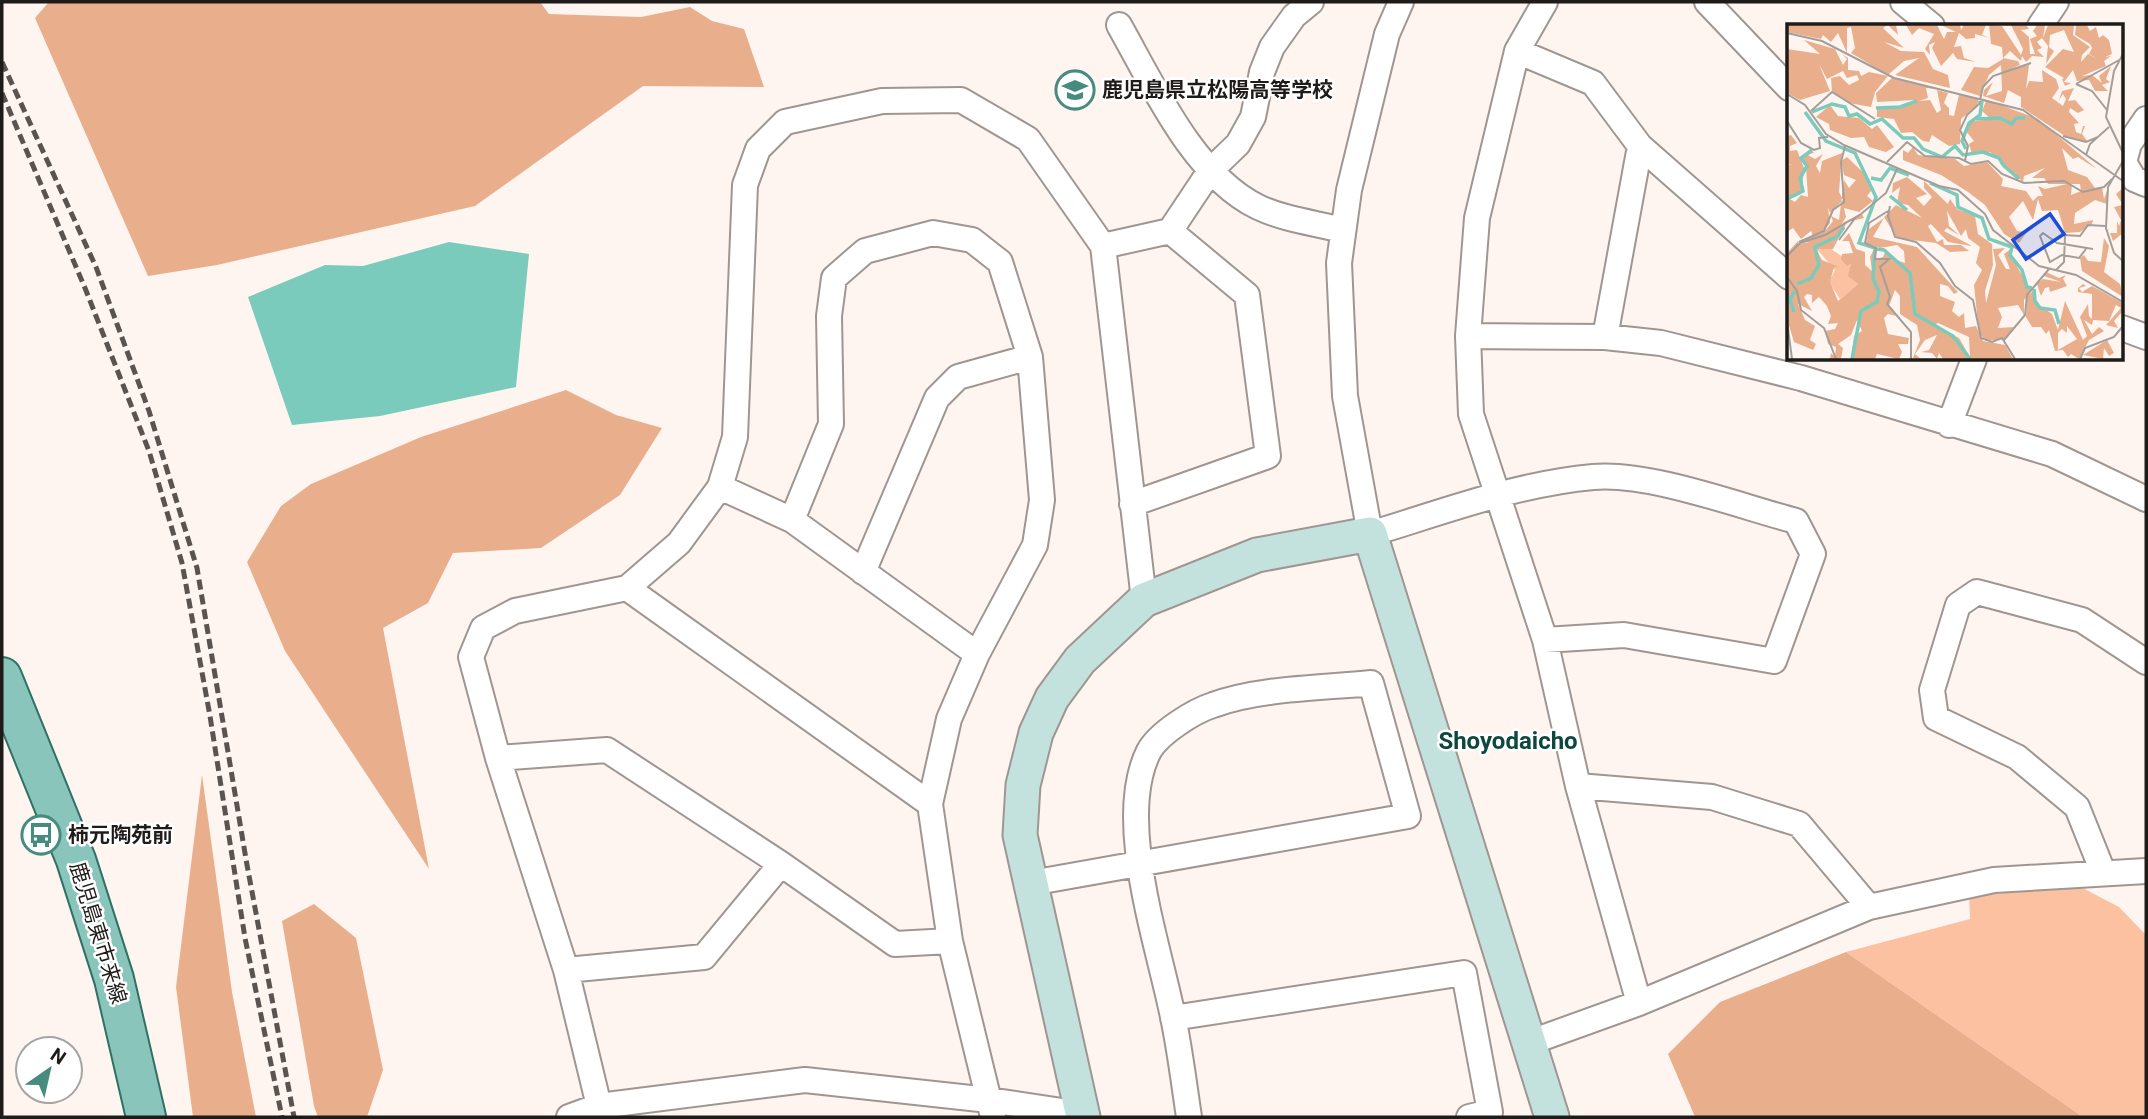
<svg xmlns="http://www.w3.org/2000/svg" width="2148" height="1119" font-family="Roboto,'Noto Sans JP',sans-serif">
<rect width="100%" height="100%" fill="#fef5f0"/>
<path fill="#fbc1a1" d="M 2075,884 L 2119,907 L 2146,935 L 2146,1117 L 2083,1117 L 1846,952 L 1970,919 L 1969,893 Z"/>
<path fill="#e9ae8c" d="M 49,2 L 540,2 L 549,14 L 641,17 L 690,7 L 712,21 L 744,29 L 764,87 L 643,86 L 475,206 L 217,265 L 148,276 L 35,18 Z
M 566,390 L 616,415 L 662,428 L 620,495 L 541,548 L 453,553 L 428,603 L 383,628 L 429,869 L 285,651 L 247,562 L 281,506 L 311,484 L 421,437 Z
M 202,775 L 232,992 L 256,1117 L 193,1117 L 176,987 Z
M 314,904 L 356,938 L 383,1070 L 367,1117 L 318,1117 L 314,1106 L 282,921 Z
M 1846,952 L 2083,1117 L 1695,1117 L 1668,1054 L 1720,1002 Z"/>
<path fill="#7acbbb" d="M 449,242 L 529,254 L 516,387 L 380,416 L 292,425 L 248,297 L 325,265 L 363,266 Z"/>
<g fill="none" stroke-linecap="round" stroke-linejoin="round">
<g stroke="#9f9692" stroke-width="28">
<path id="street" d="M 1401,2 L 1387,34 L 1349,190 L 1339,263 L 1345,396 L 1370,534 C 1443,512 1516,484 1593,477 C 1650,472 1739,506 1796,521 L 1813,554 L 1774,661 L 1624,635 L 1545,640
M 1545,2 L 1517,51 L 1477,218 L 1468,336 L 1471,414 L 1545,640 L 1578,786 L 1639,1003
M 1707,2 L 1789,88
M 1903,2 L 1932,26
M 1119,25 C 1153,85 1194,176 1258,207 C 1283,219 1315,223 1342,230
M 2040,26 L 2056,2
M 1517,51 L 1593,83 L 1640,146 L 1789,277
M 2146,119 L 2129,144 L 2124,162 L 2134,179 L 2146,184
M 1103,246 L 1170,231 L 1210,171 L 1238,144 L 1253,117 L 1262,72 L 1272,47 L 1294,16 L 1311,2
M 2122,328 L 2146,337
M 1468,336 L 1605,337 L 1661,343 L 1801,378 L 2052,454 L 2146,499
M 1605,337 L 1640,146
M 1949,425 L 1974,359
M 720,487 L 792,520 L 977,654
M 1132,504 L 1268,456 L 1247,295 L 1170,231
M 792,520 L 831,424 L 829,316 L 834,278 L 865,251 L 933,233 L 972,240 L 1000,262 L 1030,357 L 1042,500 L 1035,545 L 977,654 L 949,719 L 930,804 L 950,941 L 993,1117
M 863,572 L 937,398 L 958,377 L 1030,357
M 627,588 L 930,804
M 498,758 L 607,750 L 781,864 L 895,944 L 950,941
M 1578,786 L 1712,797 L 1799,824 L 1869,907
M 2103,872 L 2077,807 L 2017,757 L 1936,718 L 1932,690 L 1958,605 L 1977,592 L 2082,620 L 2146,662
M 1031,883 L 1408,816 L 1371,683 C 1322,688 1259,688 1213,705 C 1194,711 1159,733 1149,751 C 1114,819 1159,946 1173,1017 C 1180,1050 1184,1084 1189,1117
M 566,970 L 704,957 L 781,864
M 1173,1018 L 1464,973 L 1490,1112 L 1469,1117
M 1531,1042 L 1639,1003 L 1869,907 L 1994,880 L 2146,871
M 599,1106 L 566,970 L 498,758 L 471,657 L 483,628 L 515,611 L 627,588 L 679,543 L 720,487 L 735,437 L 745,185 L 758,149 L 785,122 L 882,101 L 961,100 L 1028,139 L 1103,246 L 1144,600
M 569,1117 L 599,1106 L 805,1080 L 989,1100 L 1082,1114"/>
</g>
<g stroke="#9f9692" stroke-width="37">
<path id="secondary" d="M 1083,1117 L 1020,835 L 1023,785 L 1036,733 L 1052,698 L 1080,660 L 1144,600 L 1257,555 L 1370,534 L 1552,1117"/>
</g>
<g stroke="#307165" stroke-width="42">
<path id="primary" d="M 2,677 L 76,860 L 114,979 L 146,1117"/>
</g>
<use href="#street" stroke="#fff" stroke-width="24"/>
<use href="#secondary" stroke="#c4e2dd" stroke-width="33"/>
<use href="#primary" stroke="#89c5bb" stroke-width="38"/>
<path stroke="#595452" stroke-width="5" stroke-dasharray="10 5" stroke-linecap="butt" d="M 2,62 L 96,267 L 149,411 L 197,568 L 247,865 L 294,1117
M 2,93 L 85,288 L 149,451 L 182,563 L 210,716 L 245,938 L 282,1117"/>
</g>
<defs>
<g id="school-ring" transform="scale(2.0125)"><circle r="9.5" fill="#fff" stroke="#478b7e" stroke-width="1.5"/><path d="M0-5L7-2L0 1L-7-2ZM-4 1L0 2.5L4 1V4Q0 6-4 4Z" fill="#478b7e"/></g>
<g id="bus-ring" transform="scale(2.0125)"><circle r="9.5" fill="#fff" stroke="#478b7e" stroke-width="1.5"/><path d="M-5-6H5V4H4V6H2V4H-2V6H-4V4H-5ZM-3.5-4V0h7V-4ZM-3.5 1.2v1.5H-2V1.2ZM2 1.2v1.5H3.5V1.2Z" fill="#478b7e"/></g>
</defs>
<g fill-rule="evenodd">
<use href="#school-ring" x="1075" y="90"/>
<use href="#bus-ring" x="41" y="835"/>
</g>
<g text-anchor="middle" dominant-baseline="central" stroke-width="5" stroke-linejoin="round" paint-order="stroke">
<g font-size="21" font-weight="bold" fill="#1e1b19" stroke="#fff" text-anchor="start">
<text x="1102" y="90">鹿児島県立松陽高等学校</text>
<text x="68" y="835">柿元陶苑前</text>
</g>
<g font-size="21" fill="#1e1b19" stroke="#fff">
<text transform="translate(98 933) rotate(73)">鹿児島東市来線</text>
</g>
<g font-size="24" font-weight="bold" fill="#0d483f" stroke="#fff">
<text x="1508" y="741">Shoyodaicho</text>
</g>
</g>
<g transform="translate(1787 24)">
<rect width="336" height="336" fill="#fef5f0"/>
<path d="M 29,224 L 43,224 L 64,239 L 62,252 L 71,260 L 53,275 L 42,258 L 48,246 Z" fill="#fbc1a1"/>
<path d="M 0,1 L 109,1 L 111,11 L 101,1 L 96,4 L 117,24 L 97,18 L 114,27 L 137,28 L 146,45 L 161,51 L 163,64 L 108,51 L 132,34 L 117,37 L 101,51 L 64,29 L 68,24 L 64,3 L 60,4 L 60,29 L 51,9 L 44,18 L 36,11 L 34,15 L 0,8 ZM 119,1 L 150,1 L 157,15 L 160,8 L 169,8 L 154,1 L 173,1 L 174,6 L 177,1 L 199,1 L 195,11 L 202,14 L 188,10 L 188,14 L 179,15 L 172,9 L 167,23 L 174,22 L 177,34 L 189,38 L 170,35 L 166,29 L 154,42 L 145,24 L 148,18 L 142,21 L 143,31 L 138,25 L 147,10 L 132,4 L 125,11 ZM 202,1 L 215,2 L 234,31 L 236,25 L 224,1 L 239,1 L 242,5 L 234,6 L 242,13 L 243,30 L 248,30 L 243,15 L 250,12 L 246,7 L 250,1 L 258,1 L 256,14 L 261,1 L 287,1 L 286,11 L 303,23 L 295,31 L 294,38 L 301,30 L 311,35 L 302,30 L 305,24 L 303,20 L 288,11 L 289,1 L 300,1 L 303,7 L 309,3 L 312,14 L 316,11 L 322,16 L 325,30 L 318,33 L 324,32 L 317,37 L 319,42 L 295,52 L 305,51 L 315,59 L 312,52 L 324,42 L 319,55 L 323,58 L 315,61 L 321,67 L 308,67 L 302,56 L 290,57 L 286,46 L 277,58 L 284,59 L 278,62 L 275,55 L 277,54 L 258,43 L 276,25 L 287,28 L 277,6 L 263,11 L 262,23 L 267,27 L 259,40 L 261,22 L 255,14 L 250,18 L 255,24 L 250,26 L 257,33 L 245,32 L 239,38 L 235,32 L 234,37 L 223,27 L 216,34 L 231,37 L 233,41 L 225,44 L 242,41 L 239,65 L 242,57 L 256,58 L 255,46 L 269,55 L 272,64 L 265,74 L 276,82 L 279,75 L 276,70 L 272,76 L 275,67 L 287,64 L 281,77 L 288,76 L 297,86 L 291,89 L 283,84 L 282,88 L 292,99 L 287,100 L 289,108 L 294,110 L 296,102 L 298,102 L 295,110 L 301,118 L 278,112 L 234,83 L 234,73 L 221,66 L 217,79 L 196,72 L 197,66 L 206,58 L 199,72 L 215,67 L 214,41 L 202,51 L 193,72 L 174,66 L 187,43 L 201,44 L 216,35 L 215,23 L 204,20 ZM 17,16 L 48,25 L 56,41 L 60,35 L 55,30 L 61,34 L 61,46 L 72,47 L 74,52 L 82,48 L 101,52 L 88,68 L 84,83 L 62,79 L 45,68 L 44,54 L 53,52 L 62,61 L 72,56 L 70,51 L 60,54 L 56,47 L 40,55 L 32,40 L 43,67 L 13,76 L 0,69 L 0,25 L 33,30 ZM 105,54 L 150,65 L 139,64 L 141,74 L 132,77 L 143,76 L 150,89 L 154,86 L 150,66 L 161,69 L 157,79 L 162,84 L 162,91 L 167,92 L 172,71 L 192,74 L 190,82 L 174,95 L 173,120 L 162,122 L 145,111 L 142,118 L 136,117 L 125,108 L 114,109 L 107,95 L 90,93 L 90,85 L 95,82 L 113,83 L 128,76 L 90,78 L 89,69 ZM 195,74 L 251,95 L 310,145 L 291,133 L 286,135 L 275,124 L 281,146 L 300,153 L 308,164 L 315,163 L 317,175 L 320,167 L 320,180 L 308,176 L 288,189 L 287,200 L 306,196 L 305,200 L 293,208 L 278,209 L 271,186 L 255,187 L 251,175 L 246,196 L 236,177 L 222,193 L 230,207 L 240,208 L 232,219 L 217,210 L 198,181 L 181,168 L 154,151 L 116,136 L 116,126 L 121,129 L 126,123 L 131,131 L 168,135 L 177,142 L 200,138 L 216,155 L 214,162 L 239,167 L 246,177 L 251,172 L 256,172 L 251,162 L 258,165 L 280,160 L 285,161 L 284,171 L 294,167 L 293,160 L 261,160 L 257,154 L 245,154 L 258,144 L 237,152 L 236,158 L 203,128 L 185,130 L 182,120 L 187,117 L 179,107 L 182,98 L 204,95 L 195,87 L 199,77 ZM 43,81 L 51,92 L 72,94 L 85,105 L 90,101 L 107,123 L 99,128 L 82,123 L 77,113 L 64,114 L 43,106 L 42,100 L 29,93 ZM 4,111 L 10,119 L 3,122 L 3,127 L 10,126 L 17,144 L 15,168 L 1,174 L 8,178 L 14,171 L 21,173 L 19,143 L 14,132 L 21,128 L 28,128 L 21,131 L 28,135 L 36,130 L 29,142 L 33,149 L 35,137 L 55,129 L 52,168 L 56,176 L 43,189 L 41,183 L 43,199 L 37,206 L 26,212 L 24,207 L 14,215 L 6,204 L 0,208 L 0,141 L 5,140 L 0,140 L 0,112 ZM 60,133 L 81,153 L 84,167 L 80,172 L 86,177 L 72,188 L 57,184 L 59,193 L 53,203 L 57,198 L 75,190 L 77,194 L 60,198 L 46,225 L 29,225 L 35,236 L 52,243 L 47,243 L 43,258 L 51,277 L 71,260 L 61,252 L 64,239 L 60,242 L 54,235 L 55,230 L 66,229 L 62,217 L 55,217 L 62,209 L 69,225 L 78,228 L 78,241 L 85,247 L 83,233 L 86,227 L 86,236 L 96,233 L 99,226 L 106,235 L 118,239 L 117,227 L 110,221 L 93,224 L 79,219 L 82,205 L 97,194 L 86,213 L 130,223 L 171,268 L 167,270 L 161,262 L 153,260 L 153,272 L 168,278 L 165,287 L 172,293 L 177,289 L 178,304 L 189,302 L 196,317 L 218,321 L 226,335 L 156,335 L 152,329 L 150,335 L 145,329 L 134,328 L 142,326 L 150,311 L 138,316 L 128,330 L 134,335 L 126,334 L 133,316 L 130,301 L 113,290 L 113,272 L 108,266 L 102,282 L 109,292 L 101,290 L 97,294 L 101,310 L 122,314 L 121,320 L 111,320 L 115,328 L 112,335 L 90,330 L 88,335 L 64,335 L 67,312 L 75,307 L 70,296 L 64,311 L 51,320 L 56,324 L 54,335 L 43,335 L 44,329 L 48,333 L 49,323 L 41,320 L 38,307 L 48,305 L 51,299 L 41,300 L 44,292 L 40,282 L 32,273 L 25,279 L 25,271 L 20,270 L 17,273 L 25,287 L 11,280 L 18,296 L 28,302 L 23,316 L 29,320 L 26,326 L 7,318 L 0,295 L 0,229 L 11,217 L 12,220 L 22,218 L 13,217 L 38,207 L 46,197 L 45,195 L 44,192 L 52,196 L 57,156 L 62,164 L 69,156 L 57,151 L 54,137 ZM 151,299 L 182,313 L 183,333 L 172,314 L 146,302 ZM 120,153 L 140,170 L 129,174 L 137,182 L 145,173 L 137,164 L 137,157 L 161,180 L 163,175 L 170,185 L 188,192 L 191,210 L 205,220 L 206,241 L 198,267 L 199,279 L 209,241 L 206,225 L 218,224 L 211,231 L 219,245 L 223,245 L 217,230 L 225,224 L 223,231 L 244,266 L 237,276 L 237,291 L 231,281 L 211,284 L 215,293 L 211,304 L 227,303 L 217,315 L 199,317 L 192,309 L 187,261 L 195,246 L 189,239 L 193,223 L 181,214 L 179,205 L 174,212 L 160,187 L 162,202 L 173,212 L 160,204 L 157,207 L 185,222 L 161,218 L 144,200 L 141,202 L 150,218 L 156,215 L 157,221 L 174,221 L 182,227 L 163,228 L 149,219 L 110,214 L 97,193 L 109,181 L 135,194 L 121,181 L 110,179 L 113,163 L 105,169 L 106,159 ZM 336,164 L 336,209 L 326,217 L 323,209 L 330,209 L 330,197 L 332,202 L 334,196 L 327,183 L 336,181 L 329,170 ZM 317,214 L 322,222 L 317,248 L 333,260 L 336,273 L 295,247 L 293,234 L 297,231 L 301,237 L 314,238 ZM 259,248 L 272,254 L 279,251 L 276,255 L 280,262 L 263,268 L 262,263 L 258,264 L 254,272 L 250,260 L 256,255 L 274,258 L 257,252 ZM 289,255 L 299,262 L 292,264 L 295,268 L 305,262 L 336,279 L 336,287 L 327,297 L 331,304 L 319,301 L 334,284 L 329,281 L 322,297 L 306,296 L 305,301 L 297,296 L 305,310 L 312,303 L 317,307 L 302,316 L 292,335 L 284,330 L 281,333 L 276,326 L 268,327 L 262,306 L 259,310 L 254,303 L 245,303 L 239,293 L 240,272 L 247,266 L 248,278 L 265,290 L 271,306 L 278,277 L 296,316 L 300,312 L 293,293 L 301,280 L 302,292 L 305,295 L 305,270 L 291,268 L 291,264 L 296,260 ZM 280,302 L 290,315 L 271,326 L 271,309 L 275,305 L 280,309 ZM 320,316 L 327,329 L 322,332 L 317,324 L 316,335 L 296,331 Z" fill="#e9ae8c" fill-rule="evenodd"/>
<path fill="none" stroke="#7acbbb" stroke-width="3.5" d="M 89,84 L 113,83 L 130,77M 18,88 L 39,117 L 68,129 L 89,173 L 72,219 L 88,224 L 86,254 L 92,268 L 90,278 L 74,287 L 65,335M 25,88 L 45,80 L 58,83 L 62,92 L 70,90 L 83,100 L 95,95 L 116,114 L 127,114 L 136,125 L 155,133 L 168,122 L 176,131 L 196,128 L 212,134 L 216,141M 189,95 L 213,94 L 225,100 L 229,94 L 238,94M 179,125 L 175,117 L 182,99 L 193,91 L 195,77M 216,141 L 232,155M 84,154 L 94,156 L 103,144 L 122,151M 143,159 L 170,171 L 171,183 L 195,194 L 202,215 L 225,223 L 223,231 L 235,246 L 240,263 L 245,264M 103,172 L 120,186M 0,175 L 16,167 L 13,154 L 20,142 L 14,134 L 25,126M 89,225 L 97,226 L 123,249 L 128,290 L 166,312 L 183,335M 10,260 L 24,254 L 32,241 L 28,223 L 51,212 L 57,203M 247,265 L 248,277 L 253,284 L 268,286 L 272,300M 7,288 L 3,275 L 8,267"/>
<path fill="none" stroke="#a49e9a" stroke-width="2" d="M 0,9 L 35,17 L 107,54 L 236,86 L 336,157M 336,30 L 327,47 L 319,93 L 336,129M 289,60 L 334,35M 289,60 L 305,67 L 320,86M 0,70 L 18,81 L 39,110 L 57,121 L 152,162 L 171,166 L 198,190 L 206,206 L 252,242 L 289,251 L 336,278M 24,87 L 45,68 L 88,95M 0,97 L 14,119 L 27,126 L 33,124 L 32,114 L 41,113M 276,112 L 299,118 L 311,113M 299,131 L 303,120 L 322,103M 178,137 L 181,122 L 173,106 L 180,91 L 192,80 L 196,63 L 206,52 L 244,39M 336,137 L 321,163 L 319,204 L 327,229 L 336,237M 100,138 L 120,118 L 138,132 L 172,134 L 184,140 L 201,137 L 215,150 L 237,159 L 277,157 L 296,168 L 317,163 L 325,155M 103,182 L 101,192 L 108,213 L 129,218 L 153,239 L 168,262 L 186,276 L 194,314 L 205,318 L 215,314 L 228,335M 101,187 L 82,199 L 78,219 L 89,224 L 88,235 L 102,235 L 93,243 L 103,273 L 100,280 L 124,308 L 124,335M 52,216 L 69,193M 12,218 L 37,207 L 46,186 L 57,178 L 54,138 L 58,122M 299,225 L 292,234 L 275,231 L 263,238 L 253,212 L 256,209 L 270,219 L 306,225M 0,232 L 13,219 L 38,211 L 74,190 L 99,169 L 110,145M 269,246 L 277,238 L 278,211 L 293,212 L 301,201 L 318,202M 0,253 L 10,267 L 14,286 L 37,304 L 49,335M 0,297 L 5,335M 217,316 L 238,291 L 240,271 L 262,245M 293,335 L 298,324 L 327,313 L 336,302"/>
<path fill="#1d4ed8" fill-opacity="0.15" stroke="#1d4ed8" stroke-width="3.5" d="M 263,190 L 277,210 L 239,235 L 226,216 Z"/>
<rect width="336" height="336" fill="none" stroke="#1e1b19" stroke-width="3.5"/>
</g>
<rect width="2148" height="1119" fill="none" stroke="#1e1b19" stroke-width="7"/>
<g transform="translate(49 1070) rotate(34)"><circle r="33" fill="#ffffff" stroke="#a5a4a3" stroke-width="2"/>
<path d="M0-5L12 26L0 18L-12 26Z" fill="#478b7e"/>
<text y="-10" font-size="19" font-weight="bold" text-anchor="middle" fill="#1e1b19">N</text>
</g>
</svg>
